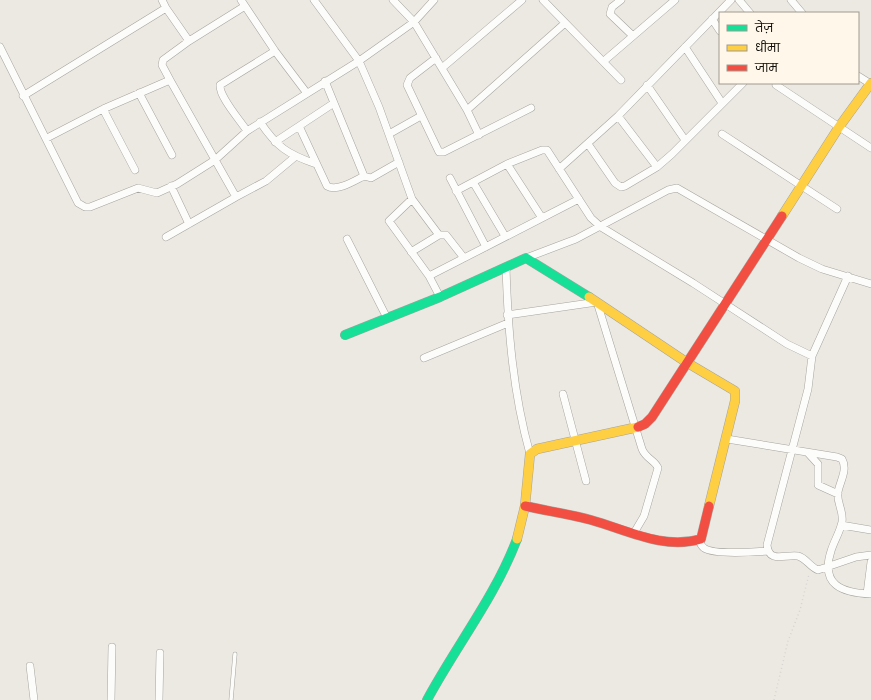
<svg xmlns="http://www.w3.org/2000/svg" width="871" height="700" font-family="Poppins,'Noto Sans Devanagari',sans-serif">
<rect width="100%" height="100%" fill="#ece9e2"/>
<g fill="none" stroke-linecap="round" stroke-linejoin="round">
<g stroke="#a6a49e" stroke-width="4.5">
<path id="lane" d="M 231,700 L 235,654"/>
</g>
<g stroke="#a6a49e" stroke-width="8">
<path id="street" d="M 162,0 L 166,8
M 241,0 L 275,51 L 306,92
M 314,0 L 359,61 L 379,107 L 412,199 L 439,235 L 446,235 L 464,258
M 393,0 L 414,22 L 467,110 L 565,23
M 543,0 L 621,80
M 621,0 L 612,7 L 610,14 L 632,35
M 739,0 L 750,13
M 791,0 L 802,13
M 712,19 L 720,31
M 0,47 L 78,203 L 85,207 L 90,207 L 138,188 L 157,193 L 177,184 L 215,160 L 247,131 L 359,61 L 414,22 L 434,0
M 685,47 L 722,103
M 436,58 L 410,78 L 407,85 L 439,152 L 444,152 L 531,108
M 604,61 L 675,0
M 442,68 L 522,0
M 858,76 L 871,84
M 325,81 L 364,176 L 371,178 L 399,162
M 647,85 L 685,140
M 776,85 L 871,148
M 139,93 L 172,155
M 23,96 L 166,8 L 189,41
M 103,109 L 135,170
M 467,110 L 479,135
M 618,116 L 657,167
M 260,122 C 277,147 287,154 316,164
M 299,126 L 327,186 C 337,192 354,181 364,176
M 247,131 C 240,120 219,97 220,85 L 275,51
M 389,134 L 421,116
M 722,134 L 837,209
M 47,138 L 103,109 L 170,80
M 275,142 L 334,103
M 588,144 L 615,183 L 621,187 L 625,186 L 657,167 L 672,154 L 743,83
M 507,164 L 542,218
M 559,169 L 618,116 L 731,0
M 450,178 L 486,247
M 473,182 L 505,236
M 171,186 L 189,224
M 456,191 L 507,164 L 542,150 L 547,150 L 591,218 L 601,227 L 693,283 L 787,344 L 812,356
M 236,197 L 266,181 L 296,156
M 412,199 L 389,221 L 429,276 L 440,297
M 166,237 L 236,197 L 170,80 L 162,65 L 163,60 L 189,41 L 245,6
M 347,239 L 387,318
M 411,252 L 439,235
M 526,258 L 576,239 L 668,190 L 677,188 L 799,258 L 822,269 L 871,284
M 506,267 C 508,331 513,393 530,454
M 429,276 L 579,199
M 848,276 L 812,356 L 808,389 L 767,545 C 769,564 785,554 798,556 C 806,558 810,567 818,570 L 856,557 L 871,555
M 507,315 L 597,302 L 642,449 C 646,459 655,460 658,468 L 644,516 L 634,533
M 424,358 L 508,323
M 563,394 L 586,481
M 727,439 L 837,457 L 842,459 C 848,470 840,481 838,492 C 836,502 844,511 842,522 C 840,532 834,541 831,551 C 820,585 842,593 871,594
M 808,453 L 818,464 L 818,485 L 838,494
M 841,525 L 871,530
M 699,540 C 700,543 701,546 704,548 C 714,555 755,552 768,551
M 867,594 L 871,562
M 30,666 L 34,700
M 111,700 L 112,647
M 159,700 L 160,653"/>
</g>
<g stroke="#a6a49e" stroke-width="10">
<path id="fast" d="M 345,335 L 440,297 L 526,258 L 589,297
M 427,700 C 456,646 495,597 517,539"/>
</g>
<g stroke="#a6a49e" stroke-width="10">
<path id="slow" d="M 782,216 L 839,127 L 871,83
M 589,297 L 686,362 L 735,391 L 735,401 L 709,506
M 517,539 L 525,506 L 530,454 L 537,449 L 638,427"/>
</g>
<g stroke="#a6a49e" stroke-width="10">
<path id="jam" d="M 638,427 L 645,424 L 652,417 L 782,216
M 525,506 C 547,511 569,514 591,520 C 627,530 663,550 701,539 L 709,506"/>
</g>
<path stroke="#d5d4d2" stroke-width="1.5" stroke-dasharray="1 3" stroke-linecap="butt" d="M 774,700 L 788,641 L 800,610 L 809,574"/>
<use href="#lane" stroke="#fcfcfb" stroke-width="3.5"/>
<use href="#street" stroke="#fcfcfb" stroke-width="7"/>
<use href="#fast" stroke="#16e098" stroke-width="9"/>
<use href="#slow" stroke="#ffcf43" stroke-width="9"/>
<use href="#jam" stroke="#f24e42" stroke-width="9"/>
</g>
<rect x="719" y="12" width="140" height="72" fill="#fff8ea" stroke="#9f9a90"/>
<rect x="727" y="25" width="20" height="6" fill="#16e098" stroke="#9f9a90"/>
<text x="755" y="32" font-size="12" fill="#100e09">तेज़</text>
<rect x="727" y="45" width="20" height="6" fill="#ffcf43" stroke="#9f9a90"/>
<text x="755" y="52" font-size="12" fill="#100e09">धीमा</text>
<rect x="727" y="65" width="20" height="6" fill="#f24e42" stroke="#9f9a90"/>
<text x="755" y="72" font-size="12" fill="#100e09">जाम</text>
</svg>
